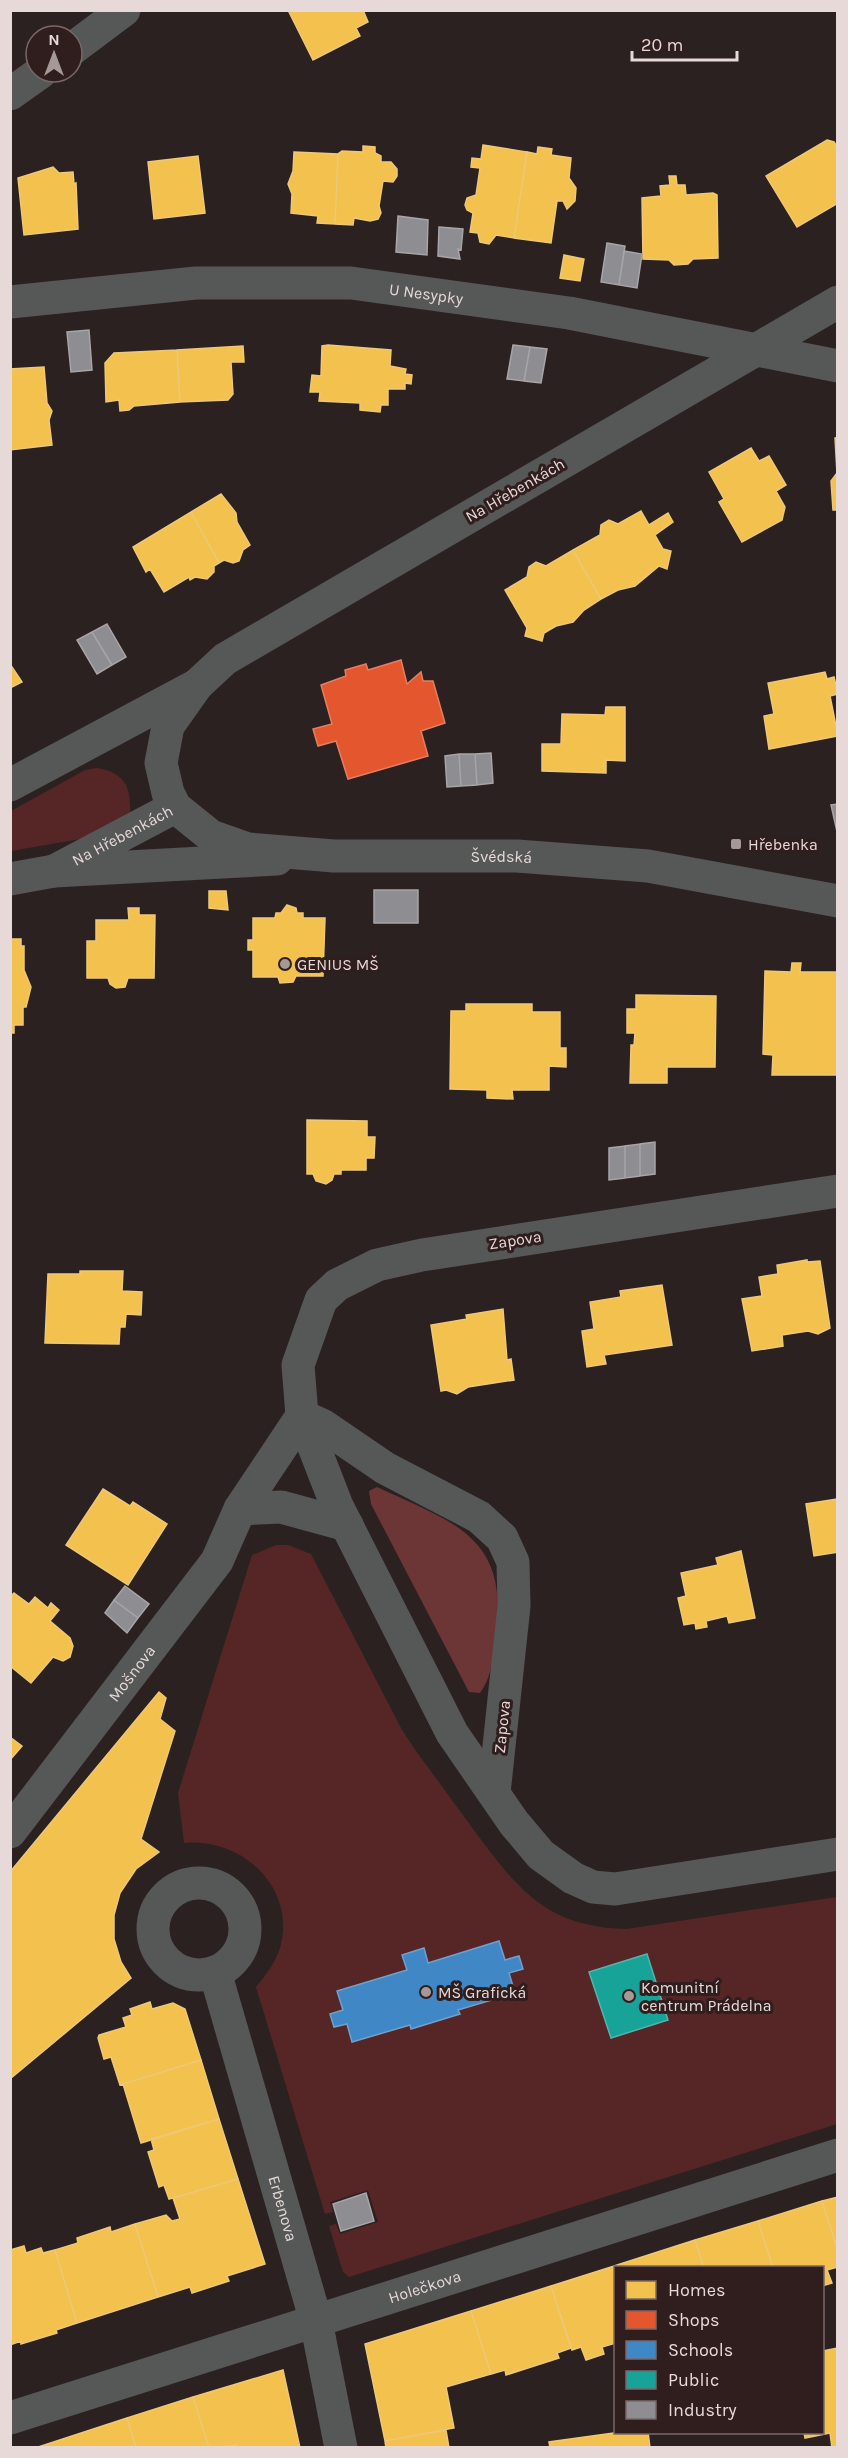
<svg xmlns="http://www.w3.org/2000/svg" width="848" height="2458" font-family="Karla,sans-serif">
<rect width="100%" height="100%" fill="#2c2121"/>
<path fill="#562627" d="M 97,768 C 129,774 131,790 130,819 L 115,833 L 11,851 L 11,811 L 85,770 Z
M 276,1545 L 288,1545 L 311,1554 L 402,1730 L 416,1751 C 436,1778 456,1806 476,1833 C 520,1892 548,1927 627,1929 L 837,1897 L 837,2124 L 349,2277 L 343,2272 L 329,2226 L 336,2224 L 340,2234 L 378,2222 L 368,2190 L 330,2202 L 333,2212 L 325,2214 L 256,1987 C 266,1975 275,1963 280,1948 C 297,1888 242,1837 184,1843 L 178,1793 L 252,1555 Z"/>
<path fill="#6c3536" d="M 377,1487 C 451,1522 509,1535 496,1633 C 493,1655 493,1675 480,1693 L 469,1692 L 371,1504 L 369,1491 Z"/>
<path fill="#f2c14e" stroke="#eec877" stroke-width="1.5" d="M 288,10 L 363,10 L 368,22 L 356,28 L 360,36 L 313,60 Z
M 827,140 L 834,142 L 838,148 L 838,203 L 797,227 L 766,176 Z
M 483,145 L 527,152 L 514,238 L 496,235 L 489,244 L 480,242 L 478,233 L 470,232 L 473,213 L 467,210 L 465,205 L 467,198 L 476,195 L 480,168 L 471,167 L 472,158 L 481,159 Z
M 363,146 L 375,147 L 375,153 L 381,156 L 381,162 L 391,162 L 397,169 L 397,176 L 393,182 L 383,181 L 379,206 L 381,213 L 378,219 L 370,221 L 354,218 L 353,225 L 335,224 L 338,154 L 342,151 L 363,152 Z
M 538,147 L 552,149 L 551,155 L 571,158 L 569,178 L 576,188 L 575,201 L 567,209 L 563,201 L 557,201 L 551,243 L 514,238 L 527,152 L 537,154 Z
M 294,152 L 338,154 L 335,224 L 317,223 L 318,216 L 291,213 L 292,194 L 288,184 L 293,171 Z
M 198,156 L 205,213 L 154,219 L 148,162 Z
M 53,167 L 59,173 L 73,172 L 74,184 L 76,183 L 78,229 L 24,235 L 18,178 Z
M 669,176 L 676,176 L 677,185 L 685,185 L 686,195 L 713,193 L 717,195 L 718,258 L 693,259 L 688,264 L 674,265 L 669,260 L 643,259 L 642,198 L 661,196 L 660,186 L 670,185 Z
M 564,255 L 584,259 L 580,281 L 560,278 Z
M 328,345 L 391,350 L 390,366 L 406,369 L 405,374 L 412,375 L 411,384 L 405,383 L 405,389 L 388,389 L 388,405 L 381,405 L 380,412 L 360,410 L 360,403 L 319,401 L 320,392 L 310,392 L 312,375 L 321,376 L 322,346 Z
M 243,346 L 244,362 L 231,362 L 233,394 L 228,400 L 180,402 L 177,350 Z
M 177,350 L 180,402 L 134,406 L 129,410 L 120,411 L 119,400 L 106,402 L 105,363 L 114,353 Z
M 44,367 L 47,403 L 52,411 L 49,420 L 52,445 L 10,450 L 10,369 Z
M 838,437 L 838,510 L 833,510 L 831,481 L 837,473 L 835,438 Z
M 751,448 L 759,461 L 769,456 L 786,485 L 776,491 L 785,507 L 782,520 L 742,542 L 719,502 L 724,499 L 709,472 Z
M 221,494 L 236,513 L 237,522 L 250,545 L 243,550 L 239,561 L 233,563 L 224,560 L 219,563 L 191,512 Z
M 641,511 L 649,525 L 668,513 L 673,522 L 655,535 L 663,549 L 671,551 L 667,569 L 659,566 L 635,586 L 618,590 L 601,599 L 573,550 L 600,535 L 601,525 L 609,520 L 618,524 Z
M 191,512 L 219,563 L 214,566 L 214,572 L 207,579 L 195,577 L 190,580 L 189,577 L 164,592 L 150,569 L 146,572 L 133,547 Z
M 573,550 L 601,599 L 584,610 L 573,622 L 556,626 L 544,633 L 542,641 L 525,636 L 527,628 L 505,590 L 527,577 L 529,567 L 536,562 L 546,566 Z
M 10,664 L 22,682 L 10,688 Z
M 825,672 L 827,679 L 834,677 L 838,694 L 830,696 L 838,736 L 769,749 L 764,716 L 774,714 L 768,683 Z
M 606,707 L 625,707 L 625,761 L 606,760 L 606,773 L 542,771 L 542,744 L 561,744 L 562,714 L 605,715 Z
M 209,891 L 226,891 L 228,910 L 209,908 Z
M 287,905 L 296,908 L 297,913 L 303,913 L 303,918 L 325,918 L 323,976 L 296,976 L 293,982 L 280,983 L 278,977 L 253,977 L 253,950 L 248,950 L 248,940 L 253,940 L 253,918 L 275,918 L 276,913 L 281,913 Z
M 128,908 L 139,908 L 139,915 L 155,915 L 154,978 L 128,978 L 125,987 L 116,988 L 110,984 L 108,978 L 87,978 L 87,941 L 96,941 L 96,920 L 129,920 Z
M 10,939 L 21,939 L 21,946 L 24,946 L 24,970 L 31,987 L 26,1007 L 23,1007 L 23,1025 L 14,1025 L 14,1033 L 10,1033 Z
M 792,963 L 801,963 L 800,972 L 838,972 L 838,1075 L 772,1075 L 773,1055 L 763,1054 L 765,971 L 791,972 Z
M 636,995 L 716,996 L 715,1067 L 667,1067 L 667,1083 L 630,1083 L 631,1045 L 634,1045 L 635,1033 L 627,1033 L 627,1009 L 636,1009 Z
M 466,1004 L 532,1004 L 532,1012 L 560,1012 L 560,1048 L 566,1048 L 566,1067 L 549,1066 L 549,1090 L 512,1090 L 513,1099 L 487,1098 L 487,1090 L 450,1089 L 451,1011 L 466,1011 Z
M 307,1120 L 367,1121 L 367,1137 L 375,1137 L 374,1158 L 366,1158 L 366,1170 L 341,1170 L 341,1174 L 334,1174 L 332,1180 L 326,1184 L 316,1181 L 313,1174 L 307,1174 Z
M 807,1260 L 807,1262 L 820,1261 L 830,1328 L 818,1334 L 808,1331 L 782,1335 L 783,1346 L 752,1351 L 742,1299 L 762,1296 L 759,1277 L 778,1274 L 777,1265 Z
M 80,1271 L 123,1271 L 122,1291 L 142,1292 L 141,1315 L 126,1314 L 125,1327 L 120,1327 L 119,1344 L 45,1343 L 48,1274 L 80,1274 Z
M 662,1285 L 672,1345 L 604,1355 L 606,1364 L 587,1367 L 582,1331 L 594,1329 L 590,1302 L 621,1297 L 620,1291 Z
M 503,1309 L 507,1360 L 511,1359 L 514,1380 L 468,1387 L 457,1394 L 446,1390 L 441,1391 L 431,1325 L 467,1319 L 466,1315 Z
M 103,1489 L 130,1506 L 133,1502 L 167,1524 L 128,1585 L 66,1545 Z
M 838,1499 L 838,1552 L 814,1556 L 806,1504 Z
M 741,1551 L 755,1618 L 729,1623 L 727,1616 L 706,1621 L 707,1627 L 696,1629 L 695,1623 L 684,1625 L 678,1598 L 686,1596 L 681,1573 L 718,1565 L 716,1558 Z
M 14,1593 L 29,1604 L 35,1597 L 48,1608 L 51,1603 L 59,1610 L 50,1621 L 70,1638 L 73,1646 L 70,1657 L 63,1661 L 53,1657 L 31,1683 L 10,1666 L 10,1597 Z
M 159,1692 L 166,1698 L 160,1719 L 175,1731 L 141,1839 L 159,1852 L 136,1869 L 120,1893 L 114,1915 L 114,1939 L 121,1962 L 131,1978 L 10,2079 L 10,1872 Z
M 10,1737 L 22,1746 L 10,1760 Z
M 150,2002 L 152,2009 L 173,2003 L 185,2009 L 201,2060 L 120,2085 L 111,2057 L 104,2059 L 98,2038 L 99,2035 L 126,2027 L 123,2018 L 132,2015 L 130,2009 Z
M 201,2060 L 219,2119 L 141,2143 L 123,2084 Z
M 219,2119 L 238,2179 L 169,2199 L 164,2185 L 159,2187 L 148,2152 L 154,2150 L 151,2139 Z
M 238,2179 L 265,2264 L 227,2276 L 229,2281 L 192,2293 L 190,2287 L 158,2297 L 135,2224 L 166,2215 L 172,2221 L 180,2219 L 173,2198 Z
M 838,2197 L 838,2251 L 822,2201 Z
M 822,2201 L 838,2251 L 838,2267 L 827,2270 L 832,2283 L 822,2286 L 822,2268 L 773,2268 L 758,2221 Z
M 758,2221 L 773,2268 L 704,2268 L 695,2240 Z
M 135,2224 L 158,2297 L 77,2323 L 55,2250 L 78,2243 L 77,2238 L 110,2227 L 111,2232 Z
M 695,2240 L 704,2268 L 616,2268 L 616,2270 L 614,2266 Z
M 24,2246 L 26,2253 L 41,2248 L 43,2253 L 55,2250 L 77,2323 L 56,2330 L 57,2333 L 21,2344 L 21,2341 L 10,2345 L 10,2250 Z
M 614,2266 L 616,2343 L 602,2347 L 604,2354 L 586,2360 L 581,2347 L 572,2350 L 551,2286 Z
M 551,2286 L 571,2348 L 557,2353 L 559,2358 L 506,2375 L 505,2370 L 491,2374 L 471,2311 Z
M 471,2311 L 491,2374 L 446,2387 L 454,2428 L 385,2441 L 365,2344 Z
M 838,2348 L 838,2448 L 832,2448 L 830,2433 L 805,2438 L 804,2432 L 822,2432 L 822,2351 Z
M 283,2370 L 300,2448 L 238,2448 L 237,2445 L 209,2448 L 193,2397 Z
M 193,2397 L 209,2448 L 136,2448 L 127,2418 Z
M 127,2418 L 136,2448 L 38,2448 L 38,2447 Z
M 446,2430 L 449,2448 L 386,2448 L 385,2441 Z
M 621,2432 L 648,2432 L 650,2448 L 550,2448 L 549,2442 Z"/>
<path fill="#e4572e" stroke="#e57e61" stroke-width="1.5" d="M 401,660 L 407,684 L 421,672 L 423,681 L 433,681 L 445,723 L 421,731 L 428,756 L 348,779 L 336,741 L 318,746 L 313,729 L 332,724 L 321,685 L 346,676 L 345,670 L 366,664 L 368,670 Z"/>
<path fill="#3f88c5" stroke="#71a0cb" stroke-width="1.5" d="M 499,1941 L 505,1960 L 519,1956 L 523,1969 L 509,1973 L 515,1993 L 458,2010 L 460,2014 L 411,2029 L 410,2025 L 352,2042 L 347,2024 L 334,2027 L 330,2014 L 343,2010 L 337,1991 L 407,1970 L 402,1955 L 424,1948 L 428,1963 Z"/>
<path fill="#17a398" stroke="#55b3ab" stroke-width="1.5" d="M 647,1954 L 668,2020 L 611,2038 L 589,1972 Z"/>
<path fill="#8d8d92" stroke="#a8a4a7" stroke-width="1.5" d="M 398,216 L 428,220 L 427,255 L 396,252 Z
M 439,227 L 463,229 L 461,250 L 458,249 L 460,259 L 438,256 Z
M 607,243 L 625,246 L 619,285 L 601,282 Z
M 624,251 L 642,254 L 637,288 L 619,285 Z
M 89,330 L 92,370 L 71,372 L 67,332 Z
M 513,345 L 530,347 L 524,381 L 507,379 Z
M 530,347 L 547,349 L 541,383 L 524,381 Z
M 107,624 L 126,657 L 112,665 L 92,632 Z
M 92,632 L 112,665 L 97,674 L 77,640 Z
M 491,753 L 493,783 L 477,785 L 475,754 Z
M 459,754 L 461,786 L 447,787 L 445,756 Z
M 459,754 L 475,754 L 477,785 L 461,786 Z
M 838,804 L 838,836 L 831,805 Z
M 374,890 L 418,890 L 418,923 L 374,923 Z
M 655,1142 L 655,1174 L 640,1176 L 640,1144 Z
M 640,1144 L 640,1176 L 625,1178 L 625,1146 Z
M 625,1146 L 625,1178 L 609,1180 L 609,1148 Z
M 125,1586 L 149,1604 L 138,1618 L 114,1600 Z
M 114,1600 L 138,1618 L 127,1633 L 105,1613 Z
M 366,2193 L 374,2221 L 341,2231 L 333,2204 Z"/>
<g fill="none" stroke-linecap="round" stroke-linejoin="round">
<g stroke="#565757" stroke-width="33">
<path d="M 72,49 L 124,10"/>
<path d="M 10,94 L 41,72"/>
<path id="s1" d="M 10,302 L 196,283 L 351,283 L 569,313 L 838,366"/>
<path d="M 10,785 L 197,685"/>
<path d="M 54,871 L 277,859"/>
<path id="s2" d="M 10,879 L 54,871 L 175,807"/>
<path d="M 240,1509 L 281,1507 L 347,1525"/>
<path id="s3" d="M 10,1832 L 217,1561 L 240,1509 L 302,1416 L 322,1425 L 385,1468 L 479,1517 L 502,1538 L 513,1562 L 514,1606 L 494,1793"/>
<circle cx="199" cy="1929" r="46"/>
<path id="s4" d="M 215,1972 L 316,2321"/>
</g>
<g stroke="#565757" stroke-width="33">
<path id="s5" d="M 838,302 L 225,659 L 197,685 L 168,726 L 161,763 L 168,793 L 175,807 L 211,836 L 248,849 L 334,856 L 517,856 L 648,866 L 838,901"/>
<path d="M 838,1191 L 422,1255 L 377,1265 L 337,1285 L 321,1300 L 298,1365 L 302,1416 L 337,1506 L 452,1733 L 514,1823 L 541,1855 L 573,1878 L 593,1887 L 615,1889 L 838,1854"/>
<path d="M 316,2321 L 341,2448"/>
<path id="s6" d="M 10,2418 L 838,2155"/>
</g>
</g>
<g fill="#a59998" stroke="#301d1d" stroke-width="2">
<rect x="730" y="838" width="12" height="12" rx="3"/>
<circle cx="285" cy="964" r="6"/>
<circle cx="426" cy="1992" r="6"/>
<circle cx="629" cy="1996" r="6"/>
</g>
<g text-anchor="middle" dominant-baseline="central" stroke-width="6" stroke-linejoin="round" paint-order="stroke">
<g font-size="16" fill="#e6d9d8" stroke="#301d1d">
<text stroke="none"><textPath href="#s1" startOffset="418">U Nesypky</textPath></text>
<text transform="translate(515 490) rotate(-30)">Na Hřebenkách</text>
<text stroke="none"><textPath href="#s2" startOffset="122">Na Hřebenkách</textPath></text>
<text stroke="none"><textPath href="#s5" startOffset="1221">Švédská</textPath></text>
<text transform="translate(515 1240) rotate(-9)">Zapova</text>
<text stroke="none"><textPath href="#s3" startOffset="200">Mošnova</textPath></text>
<text transform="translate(502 1727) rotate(-84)">Zapova</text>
<text stroke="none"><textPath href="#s4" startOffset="246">Erbenova</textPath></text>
<text stroke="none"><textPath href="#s6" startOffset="435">Holečkova</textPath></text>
</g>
<g font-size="16" fill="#e6d9d8" stroke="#301d1d" text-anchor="start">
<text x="748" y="844">Hřebenka</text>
<text x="297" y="964">GENIUS MŠ</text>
<text x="641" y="1987">Komunitní<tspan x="641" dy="18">centrum Prádelna</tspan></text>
<text x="438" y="1992">MŠ Grafická</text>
</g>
</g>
<rect width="848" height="2458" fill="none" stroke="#e6d9d8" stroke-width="24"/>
<rect x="614" y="2266" width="210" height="168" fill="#301d1d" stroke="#796868" stroke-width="1.5"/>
<rect x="626" y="2281" width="30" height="18" fill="#f2c14e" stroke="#796868" stroke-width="1.5"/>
<text x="668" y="2296" font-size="18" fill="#e6d9d8">Homes</text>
<rect x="626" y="2311" width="30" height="18" fill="#e4572e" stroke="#796868" stroke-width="1.5"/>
<text x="668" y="2326" font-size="18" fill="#e6d9d8">Shops</text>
<rect x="626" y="2341" width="30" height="18" fill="#3f88c5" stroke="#796868" stroke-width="1.5"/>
<text x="668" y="2356" font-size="18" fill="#e6d9d8">Schools</text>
<rect x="626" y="2371" width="30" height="18" fill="#17a398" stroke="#796868" stroke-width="1.5"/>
<text x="668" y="2386" font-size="18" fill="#e6d9d8">Public</text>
<rect x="626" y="2401" width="30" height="18" fill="#8d8d92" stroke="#796868" stroke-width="1.5"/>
<text x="668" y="2416" font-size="18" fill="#e6d9d8">Industry</text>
<g transform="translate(54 54)"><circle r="28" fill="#301d1d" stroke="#796868" stroke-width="1.5"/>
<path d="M0-4.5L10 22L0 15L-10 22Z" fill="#a59998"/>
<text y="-9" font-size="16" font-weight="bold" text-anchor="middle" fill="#e6d9d8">N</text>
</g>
<path d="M632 51v9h105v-9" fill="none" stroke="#e6d9d8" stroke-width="3"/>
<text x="641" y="51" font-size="18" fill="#e6d9d8" stroke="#301d1d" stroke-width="4.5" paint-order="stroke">20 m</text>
</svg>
